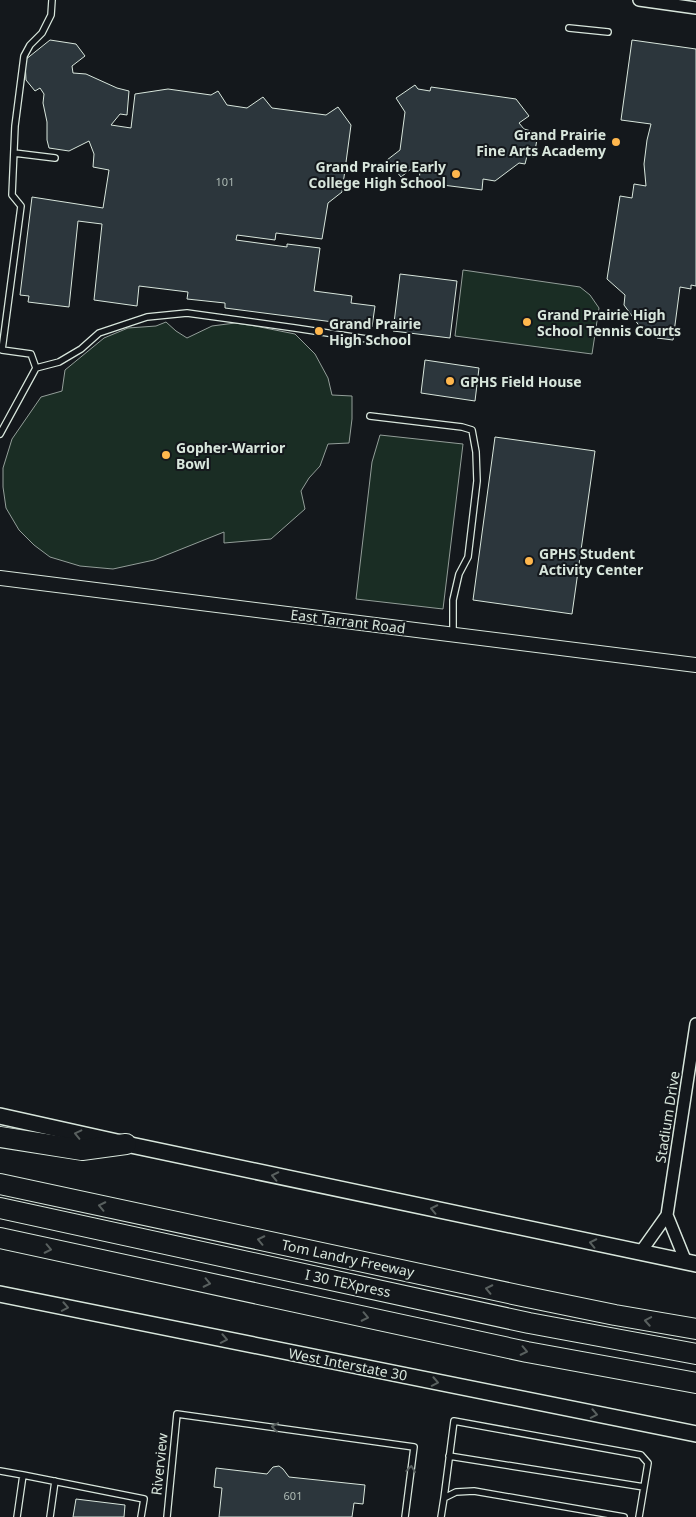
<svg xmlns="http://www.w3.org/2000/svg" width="696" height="1517" font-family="'Noto Sans',sans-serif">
<rect width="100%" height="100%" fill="#14181c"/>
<path fill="#1a2d24" stroke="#939e99" d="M 463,270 L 580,287 L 590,295 L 599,308 L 592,354 L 455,336 Z
M 166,322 L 176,331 L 187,338 L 212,326 L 235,323 L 255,326 L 295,334 L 315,354 L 328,378 L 332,395 L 352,396 L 352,419 L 349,443 L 328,444 L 320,466 L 309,478 L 301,491 L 305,509 L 271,539 L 224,543 L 224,532 L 154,560 L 113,569 L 80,566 L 50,557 L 34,545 L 19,530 L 6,508 L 3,487 L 3,468 L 12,439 L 41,397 L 62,391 L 65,370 L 104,338 L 128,328 L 156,326 Z
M 380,435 L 463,444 L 443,609 L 356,599 L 372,462 Z"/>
<path fill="#2c363c" stroke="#d8e6dc" d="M 50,40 L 76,44 L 85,56 L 72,66 L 73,73 L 86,74 L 117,88 L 129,91 L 127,115 L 120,114 L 111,125 L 131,128 L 135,94 L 168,89 L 211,95 L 218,91 L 227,105 L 247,108 L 263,97 L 272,108 L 326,115 L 338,107 L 351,125 L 342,192 L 328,203 L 322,239 L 276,233 L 275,240 L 237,235 L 236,240 L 287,247 L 287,244 L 320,248 L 314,291 L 352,296 L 351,303 L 375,306 L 372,327 L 225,308 L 225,303 L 187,299 L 188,292 L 139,286 L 137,306 L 94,300 L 102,224 L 78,221 L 69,307 L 28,302 L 29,296 L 20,295 L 32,197 L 103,208 L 109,170 L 93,167 L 94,154 L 89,141 L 69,151 L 49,148 L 47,140 L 47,122 L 43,103 L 44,94 L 40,88 L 35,91 L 26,80 L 25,60 Z
M 632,40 L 696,49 L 696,286 L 691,285 L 691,289 L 680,287 L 673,340 L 657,338 L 651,331 L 643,331 L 624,305 L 625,295 L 607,279 L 620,196 L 632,198 L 634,184 L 646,186 L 644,164 L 647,140 L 651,124 L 621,120 Z
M 415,85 L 418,89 L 430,91 L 431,87 L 516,99 L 529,116 L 519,123 L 524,129 L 531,131 L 529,138 L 537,139 L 534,157 L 527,156 L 525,164 L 519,163 L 495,181 L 483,179 L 482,190 L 419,182 L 420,171 L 411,169 L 401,177 L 387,160 L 400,150 L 405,112 L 396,98 Z
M 400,274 L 457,281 L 450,338 L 393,331 Z
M 425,360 L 479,368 L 475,401 L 421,393 Z
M 495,437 L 595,451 L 572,614 L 473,600 Z
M 279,1466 L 283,1469 L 289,1477 L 365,1485 L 363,1504 L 354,1503 L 352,1517 L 219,1517 L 222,1488 L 214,1487 L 216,1468 L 267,1474 L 273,1467 Z
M 76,1499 L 125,1505 L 124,1517 L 73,1517 Z"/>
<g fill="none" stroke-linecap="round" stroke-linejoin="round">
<g stroke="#d8e6dc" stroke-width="8">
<path id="service" d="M 569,28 L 608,32
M 14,153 L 55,158
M 36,368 L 31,354 L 2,350 L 21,206 L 12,195 L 15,126 L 24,56 L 30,45 L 42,33 L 51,15 L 52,0
M 370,416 L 462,427 L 472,430 L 476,452 L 477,481 L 468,557 L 459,574 L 453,600 L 453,635
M 0,434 L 36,368 L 59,362 L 81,349 L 99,333 L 147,317 L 187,313 L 295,328 L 380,341
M 449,1456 L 644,1487
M 0,1471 L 23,1475 L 17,1517
M 23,1475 L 144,1499 L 141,1517
M 444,1498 L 454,1421 L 641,1455 L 648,1463 L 639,1517
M 50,1517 L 55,1481
M 167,1517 L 177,1414 L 414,1447 L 405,1517
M 441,1517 L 444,1498 L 456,1492 L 474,1491 L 624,1517"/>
</g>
<g stroke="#d8e6dc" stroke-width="14">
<path id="minor" d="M 639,0 L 696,8
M 667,1215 L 696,1024
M 640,1253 L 667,1215 L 686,1262"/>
</g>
<g stroke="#d8e6dc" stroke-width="16">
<path id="tertiary" d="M 0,578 L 696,665"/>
</g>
<g stroke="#d8e6dc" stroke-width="18">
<path id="secondary" d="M 0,1116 L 126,1144 L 696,1264
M 0,1294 L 696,1434"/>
</g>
<g stroke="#d8e6dc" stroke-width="22">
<path id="motorway" d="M 0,1137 L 82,1150 L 126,1144
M 0,1184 L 527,1297 L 615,1315 L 696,1329
M 0,1208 L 529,1323 L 696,1354
M 0,1238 L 527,1352 L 696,1383"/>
</g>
<use href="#service" stroke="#14181c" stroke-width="5.5"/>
<use href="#minor" stroke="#14181c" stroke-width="11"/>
<use href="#tertiary" stroke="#14181c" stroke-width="14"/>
<use href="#secondary" stroke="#14181c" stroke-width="15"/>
<use href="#motorway" stroke="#14181c" stroke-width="20"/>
</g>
<defs><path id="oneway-chevron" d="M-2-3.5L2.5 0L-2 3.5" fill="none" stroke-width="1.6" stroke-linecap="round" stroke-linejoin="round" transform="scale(1.25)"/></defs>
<g stroke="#59605f">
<use href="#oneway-chevron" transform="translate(78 1134) rotate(-167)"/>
<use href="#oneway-chevron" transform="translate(275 1176) rotate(-168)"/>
<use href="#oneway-chevron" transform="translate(102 1206) rotate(-168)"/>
<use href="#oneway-chevron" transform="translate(434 1209) rotate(-168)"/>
<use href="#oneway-chevron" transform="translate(261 1240) rotate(-168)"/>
<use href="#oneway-chevron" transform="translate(593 1243) rotate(-168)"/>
<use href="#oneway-chevron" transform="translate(48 1249) rotate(12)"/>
<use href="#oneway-chevron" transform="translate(207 1283) rotate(12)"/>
<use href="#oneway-chevron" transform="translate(489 1289) rotate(-168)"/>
<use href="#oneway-chevron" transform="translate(65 1307) rotate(11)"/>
<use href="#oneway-chevron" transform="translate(365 1317) rotate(12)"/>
<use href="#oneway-chevron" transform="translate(648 1321) rotate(-170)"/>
<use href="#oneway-chevron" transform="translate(224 1339) rotate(11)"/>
<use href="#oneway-chevron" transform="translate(524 1351) rotate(12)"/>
<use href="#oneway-chevron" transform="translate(435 1382) rotate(11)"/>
<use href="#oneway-chevron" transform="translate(594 1414) rotate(11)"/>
<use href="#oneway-chevron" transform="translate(275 1427) rotate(-172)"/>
<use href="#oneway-chevron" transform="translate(411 1469) rotate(-83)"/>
</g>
<g fill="#ffb74d" stroke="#14181c" stroke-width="2">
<circle cx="616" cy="142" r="5"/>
<circle cx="456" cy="174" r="5"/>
<circle cx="527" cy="322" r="5"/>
<circle cx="319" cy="331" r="5"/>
<circle cx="450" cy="381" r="5"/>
<circle cx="166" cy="455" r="5"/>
<circle cx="529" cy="561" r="5"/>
</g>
<g text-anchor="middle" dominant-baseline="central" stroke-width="4" stroke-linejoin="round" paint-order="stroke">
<g font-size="11" fill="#adbab4">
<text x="225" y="181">101</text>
<text x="293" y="1495">601</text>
</g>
<g font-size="14" font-weight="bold" fill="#d8e6dc" stroke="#14181c" text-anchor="start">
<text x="606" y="134" text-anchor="end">Grand Prairie<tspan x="606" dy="16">Fine Arts Academy</tspan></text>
<text x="446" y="166" text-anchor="end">Grand Prairie Early<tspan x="446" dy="16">College High School</tspan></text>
<text x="537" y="314">Grand Prairie High<tspan x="537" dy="16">School Tennis Courts</tspan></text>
<text x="329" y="323">Grand Prairie<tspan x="329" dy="16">High School</tspan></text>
<text x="460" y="381">GPHS Field House</text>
<text x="176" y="447">Gopher-Warrior<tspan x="176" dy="16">Bowl</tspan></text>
<text x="539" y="553">GPHS Student<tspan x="539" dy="16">Activity Center</tspan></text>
</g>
<g font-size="14" fill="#d8e6dc" stroke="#14181c">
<text transform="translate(348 621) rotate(7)">East Tarrant Road</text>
<text transform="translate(667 1117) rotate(-81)">Stadium Drive</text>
<text transform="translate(348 1258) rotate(12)">Tom Landry Freeway</text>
<text transform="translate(348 1283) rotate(12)">I 30 TEXpress</text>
<text transform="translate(348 1364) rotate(11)">West Interstate 30</text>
<text transform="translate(159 1464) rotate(-84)">Riverview</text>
</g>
</g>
</svg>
